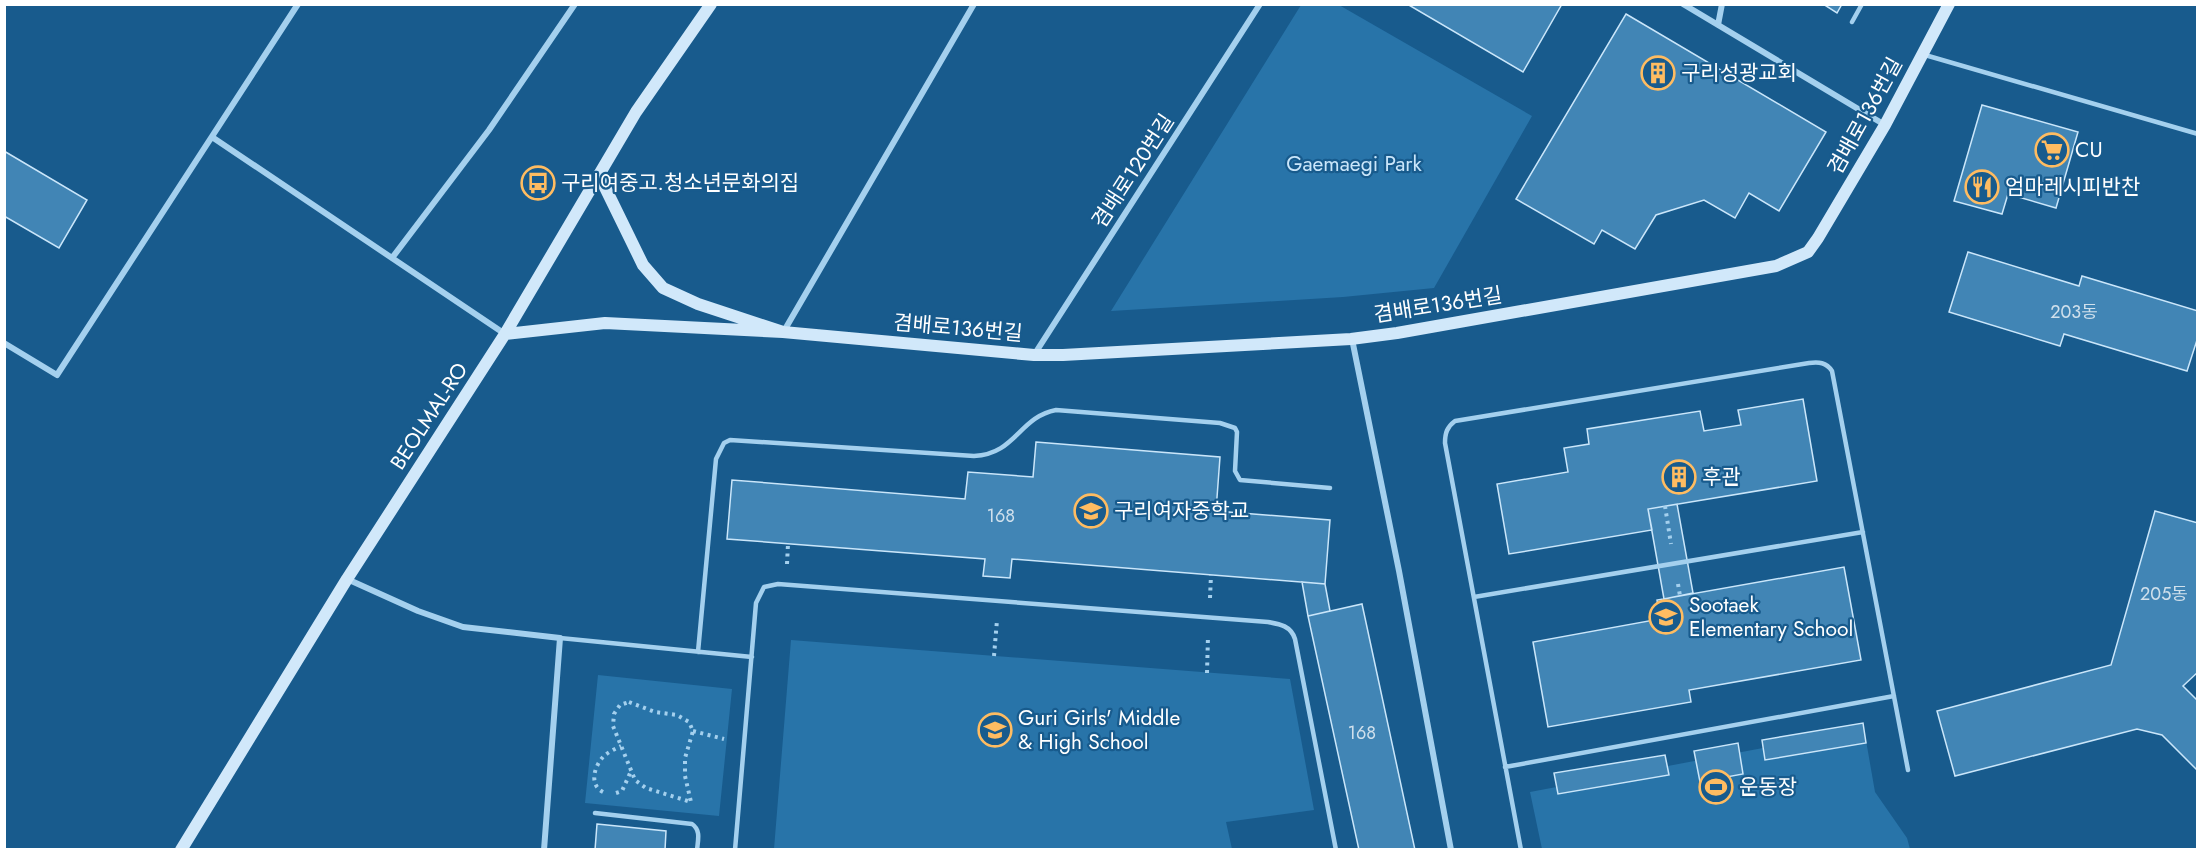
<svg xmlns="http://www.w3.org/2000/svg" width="2202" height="854" font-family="Jost,'Noto Sans KR',sans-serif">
<rect width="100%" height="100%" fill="#185b8d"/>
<path fill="#2874a9" d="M 1301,5 L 1339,5 L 1532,116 L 1434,288 L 1343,297 L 1111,311 Z
M 791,640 L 1290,679 L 1314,810 L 1226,822 L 1232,849 L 774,849 Z
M 598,675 L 732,689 L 719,816 L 585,803 Z
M 1864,729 L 1875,792 L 1907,838 L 1910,849 L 1542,849 L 1530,792 Z"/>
<path fill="#4185b5" stroke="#cae6fa" stroke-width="1.5" d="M 1407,4 L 1562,4 L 1523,72 Z
M 1823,4 L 1842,4 L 1837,13 Z
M 1626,14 L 1826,132 L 1779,211 L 1749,193 L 1735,218 L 1704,200 L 1656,215 L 1635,249 L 1602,230 L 1594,244 L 1516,199 Z
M 1982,105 L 2078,132 L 2056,208 L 2008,194 L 2002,214 L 1954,201 Z
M 4,151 L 87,200 L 59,248 L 4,216 Z
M 1968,252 L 2079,286 L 2082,276 L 2198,311 L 2198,337 L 2187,371 L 2064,334 L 2060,346 L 1949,312 Z
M 1803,399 L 1817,481 L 1648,509 L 1652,530 L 1509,554 L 1497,484 L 1568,472 L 1564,448 L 1589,444 L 1587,429 L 1700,411 L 1704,431 L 1741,425 L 1738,410 Z
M 1036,442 L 1220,457 L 1216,511 L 1330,520 L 1325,584 L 1012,559 L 1010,578 L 983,576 L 985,559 L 727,539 L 732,480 L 965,499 L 968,472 L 1033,477 Z
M 1677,504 L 1693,593 L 1664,599 L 1648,509 Z
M 2155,511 L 2198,523 L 2198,672 L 2183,686 L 2198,701 L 2198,771 L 2162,735 L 2137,729 L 1955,776 L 1937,711 L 2111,665 Z
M 1844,567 L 1861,660 L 1689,690 L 1691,702 L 1548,727 L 1533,642 L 1660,619 L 1657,600 Z
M 1302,582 L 1325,584 L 1330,611 L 1308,616 Z
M 1362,604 L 1415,850 L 1359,850 L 1308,616 Z
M 1863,723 L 1866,743 L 1765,760 L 1762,740 Z
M 1738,743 L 1743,774 L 1700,782 L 1694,751 Z
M 1665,755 L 1669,775 L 1558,794 L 1554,773 Z
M 597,824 L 666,831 L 665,850 L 595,850 Z"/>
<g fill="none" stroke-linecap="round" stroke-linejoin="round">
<path stroke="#a4d0ee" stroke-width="4" stroke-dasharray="3 4.5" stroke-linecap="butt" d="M 1665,506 L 1671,544
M 787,564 L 788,544
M 1678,584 L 1680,596
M 1210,598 L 1211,575
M 994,656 L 997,620
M 1207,673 L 1208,636
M 629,702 L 655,712 L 677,715 L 689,722 L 693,731 L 685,758 L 685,776 L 691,802 L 646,788 L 635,780 L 613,726 L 614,714 L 620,705 Z
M 693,731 L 724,739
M 603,792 C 589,785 594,767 603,757 C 608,752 615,749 621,746
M 616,793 L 622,791 L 631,771"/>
<path stroke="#a4d0ee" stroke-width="4.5" d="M 1852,22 L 1862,4
M 1925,55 L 2198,134
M 1474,597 L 1863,532
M 560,638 L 752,657
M 698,652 L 716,459 L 724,443 L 730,440 L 974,456 C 1016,454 1019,417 1056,410 L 1220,423 L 1235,428 L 1237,432 L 1235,471 L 1240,480 L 1330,488
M 1505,767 L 1894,696
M 595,813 L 692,824 C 701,830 698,840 697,850
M 735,850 L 756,603 L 764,587 L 778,584 L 1268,622 C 1280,624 1291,626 1295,639 L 1336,850
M 1521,850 L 1445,443 C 1445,433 1447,427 1455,421 L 1809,363 C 1819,362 1826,362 1832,371 L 1908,770"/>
<path stroke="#a4d0ee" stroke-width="6" d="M 1683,4 L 1885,125
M 1718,25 L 1722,4
M 212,137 L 505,334
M 392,258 L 489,130 L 575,4
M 784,331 L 974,4
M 1352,339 L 1399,571 L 1451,850
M 4,343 L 57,375 L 298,4
M 1034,355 L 1260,4
M 347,579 L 418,611 L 463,627 L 560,638 L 544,850"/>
<path stroke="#d1e8fa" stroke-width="12" d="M 783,332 L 1034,355 L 1063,355 L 1351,339 L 1397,333 L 1776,266 L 1808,252 L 1818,238 L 1885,125 L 1949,4
M 505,334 L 605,323 L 783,332 L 698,304 L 663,288 L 643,265 L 599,175
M 181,850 L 347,579 L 505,334 L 636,112 L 711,4"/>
</g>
<defs>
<g id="building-ring" transform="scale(1.725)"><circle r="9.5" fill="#185b8d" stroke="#ffbc61" stroke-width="1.5"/><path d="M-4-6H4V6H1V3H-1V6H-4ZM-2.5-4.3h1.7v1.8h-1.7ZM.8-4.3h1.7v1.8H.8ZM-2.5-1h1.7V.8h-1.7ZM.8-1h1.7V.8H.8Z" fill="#ffbc61"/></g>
<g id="supermarket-ring" transform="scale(1.725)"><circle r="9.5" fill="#185b8d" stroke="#ffbc61" stroke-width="1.5"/><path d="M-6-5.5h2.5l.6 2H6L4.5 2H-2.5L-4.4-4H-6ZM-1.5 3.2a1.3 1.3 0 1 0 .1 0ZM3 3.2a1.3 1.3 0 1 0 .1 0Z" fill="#ffbc61"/></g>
<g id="bus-ring" transform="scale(1.725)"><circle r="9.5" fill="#185b8d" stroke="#ffbc61" stroke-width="1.5"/><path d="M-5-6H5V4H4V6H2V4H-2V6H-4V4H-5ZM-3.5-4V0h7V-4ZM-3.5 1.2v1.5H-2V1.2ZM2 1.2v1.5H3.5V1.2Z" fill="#ffbc61"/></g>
<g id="restaurant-ring" transform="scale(1.725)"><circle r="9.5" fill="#185b8d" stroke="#ffbc61" stroke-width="1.5"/><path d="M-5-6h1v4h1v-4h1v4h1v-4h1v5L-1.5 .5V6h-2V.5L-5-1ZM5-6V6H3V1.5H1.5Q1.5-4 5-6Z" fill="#ffbc61"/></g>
<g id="school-ring" transform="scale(1.725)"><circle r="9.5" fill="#185b8d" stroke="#ffbc61" stroke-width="1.5"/><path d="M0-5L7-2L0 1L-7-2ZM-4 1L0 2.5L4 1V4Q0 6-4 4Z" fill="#ffbc61"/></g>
<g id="stadium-ring" transform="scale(1.725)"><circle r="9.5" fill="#185b8d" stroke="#ffbc61" stroke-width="1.5"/><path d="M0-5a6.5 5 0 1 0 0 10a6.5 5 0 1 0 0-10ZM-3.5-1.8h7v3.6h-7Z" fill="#ffbc61"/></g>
</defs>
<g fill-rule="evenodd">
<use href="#building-ring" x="1658" y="73"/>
<use href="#supermarket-ring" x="2052" y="150"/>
<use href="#bus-ring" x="538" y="183"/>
<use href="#restaurant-ring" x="1982" y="187"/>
<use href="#building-ring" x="1679" y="477"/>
<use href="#school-ring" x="1091" y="511"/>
<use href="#school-ring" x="1666" y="617"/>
<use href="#school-ring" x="995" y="730"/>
<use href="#stadium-ring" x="1716" y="787"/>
</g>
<g text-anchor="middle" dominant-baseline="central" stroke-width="4.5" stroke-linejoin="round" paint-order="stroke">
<g font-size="18" fill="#d0e0ec">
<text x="2074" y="312">203동</text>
<text x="1001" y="516">168</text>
<text x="2164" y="594">205동</text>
<text x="1362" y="733">168</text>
</g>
<g font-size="21" fill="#fff" stroke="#185b8d" text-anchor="start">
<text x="1681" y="73">구리성광교회</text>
<text x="2075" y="150">CU</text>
<text x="561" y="183">구리여중고.청소년문화의집</text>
<text x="2005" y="187">엄마레시피반찬</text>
<text x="1702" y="477">후관</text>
<text x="1114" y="511">구리여자중학교</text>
<text x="1689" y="605">Sootaek<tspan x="1689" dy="24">Elementary School</tspan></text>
<text x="1018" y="718">Guri Girls' Middle<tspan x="1018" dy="24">&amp; High School</tspan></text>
<text x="1739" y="787">운동장</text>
</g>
<g font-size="21" fill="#fff" stroke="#185b8d">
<text transform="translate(1865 116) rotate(-61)">겸배로136번길</text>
<text transform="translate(1133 171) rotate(-57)">겸배로120번길</text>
<text transform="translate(1438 305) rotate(-9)">겸배로136번길</text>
<text transform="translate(958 328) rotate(5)">겸배로136번길</text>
<text transform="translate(429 416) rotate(-57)">BEOLMAL-RO</text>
</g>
<g font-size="21" fill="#cae6fa" stroke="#185b8d">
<text x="1354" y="164">Gaemaegi Park</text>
</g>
</g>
<rect width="2202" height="854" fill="none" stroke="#ffffff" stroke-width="12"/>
</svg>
